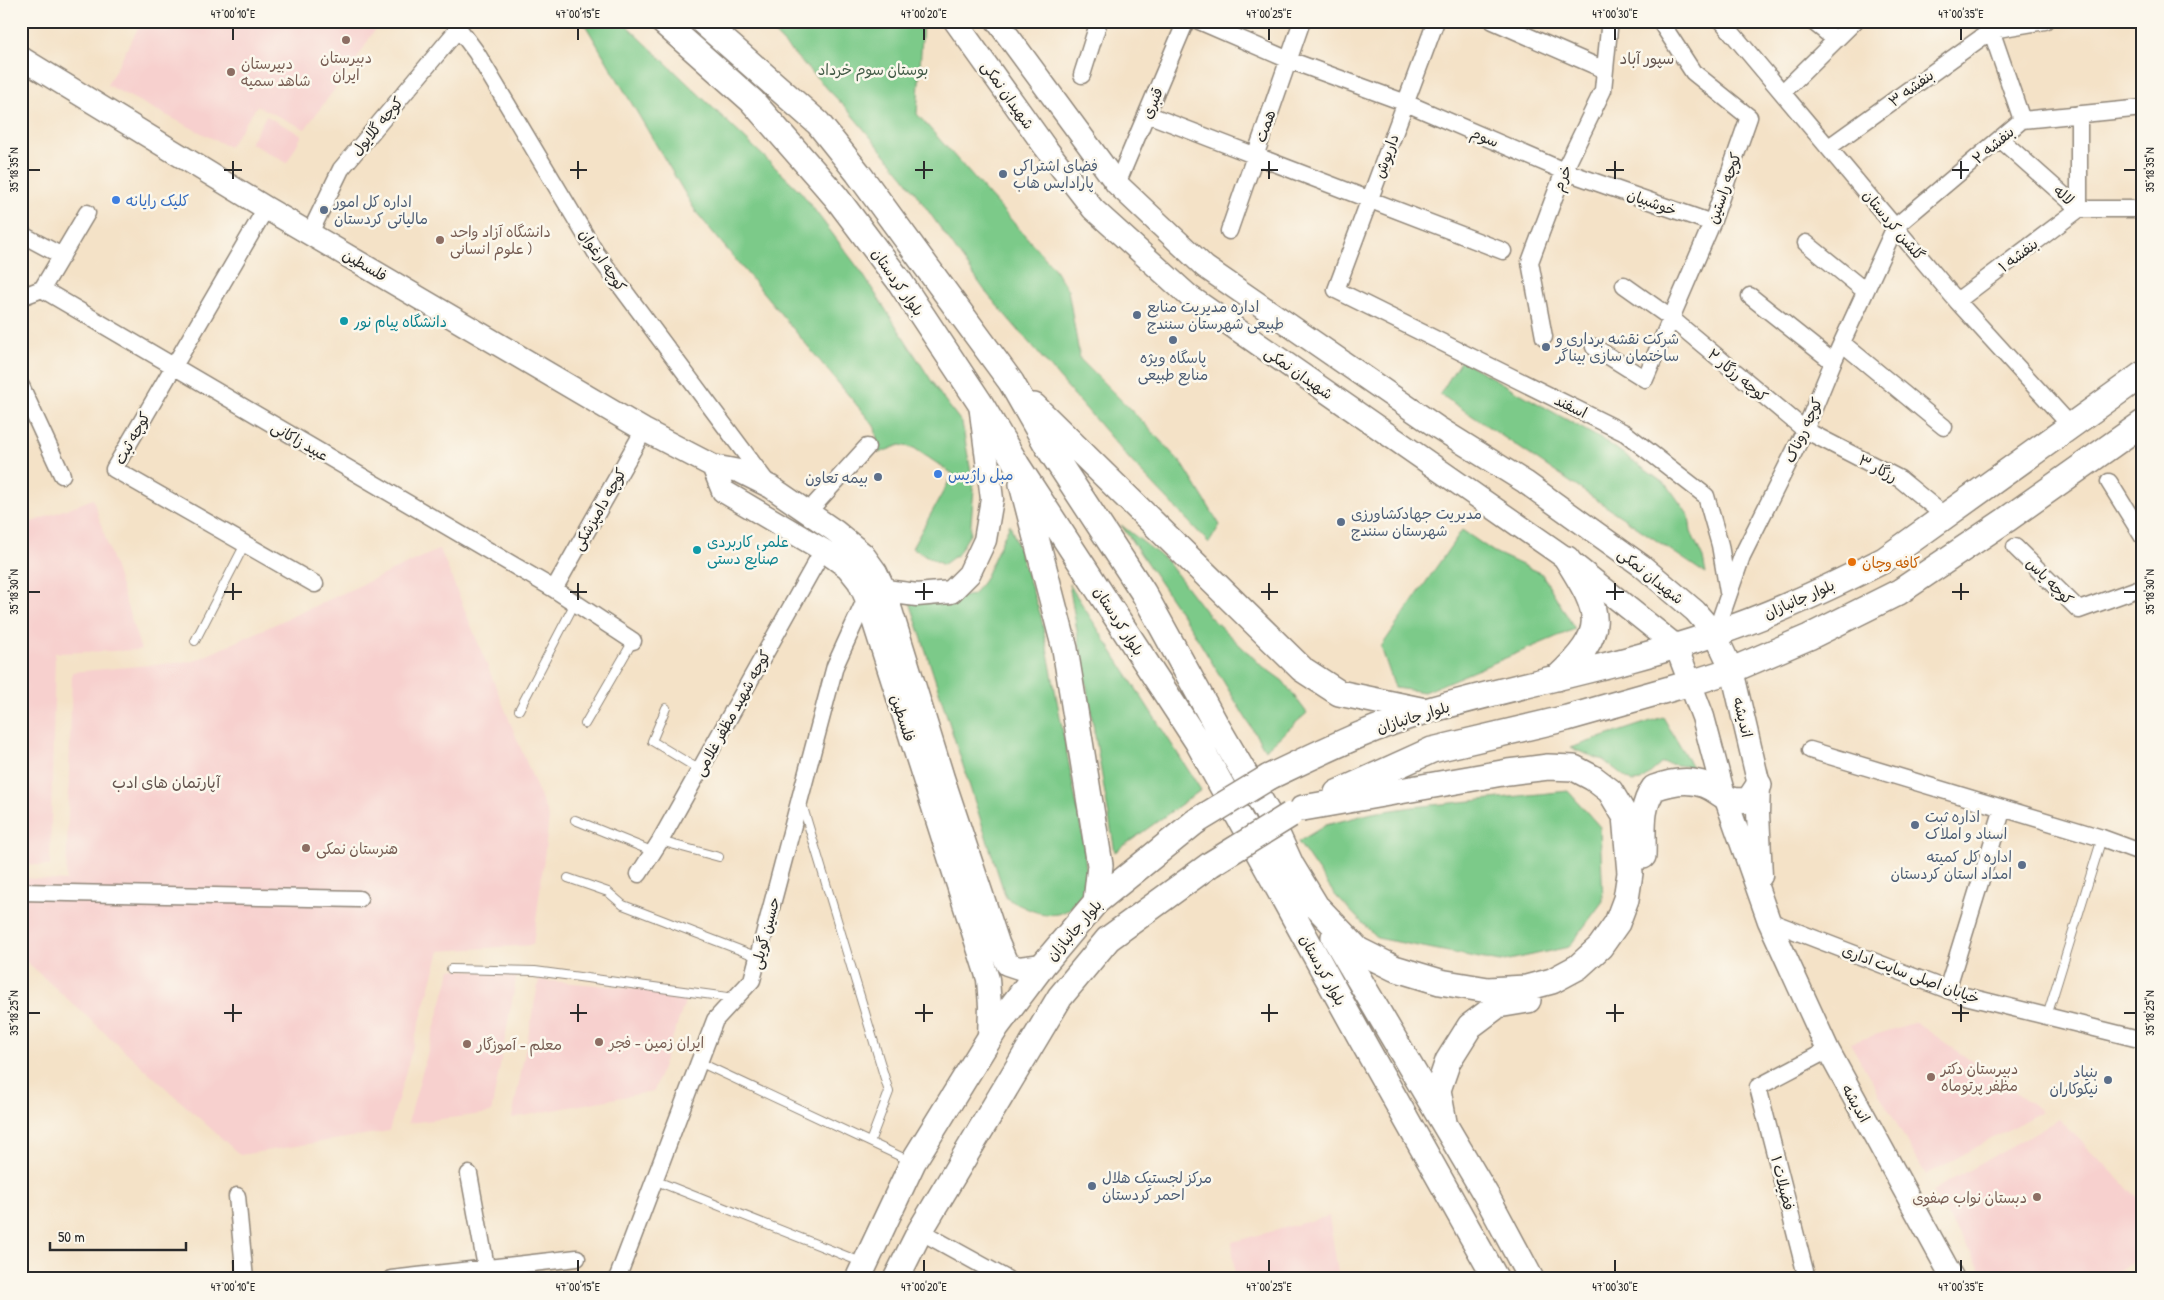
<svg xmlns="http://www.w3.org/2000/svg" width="2164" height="1300" font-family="'Patrick Hand','Playpen Sans Arabic',sans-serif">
<rect width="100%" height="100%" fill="#fbf7ec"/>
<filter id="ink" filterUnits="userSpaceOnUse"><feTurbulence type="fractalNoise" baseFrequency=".02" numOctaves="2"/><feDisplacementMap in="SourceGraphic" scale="10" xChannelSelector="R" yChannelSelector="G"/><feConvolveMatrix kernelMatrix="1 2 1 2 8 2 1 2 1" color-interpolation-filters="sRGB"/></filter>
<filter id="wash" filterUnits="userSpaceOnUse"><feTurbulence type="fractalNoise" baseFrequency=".0096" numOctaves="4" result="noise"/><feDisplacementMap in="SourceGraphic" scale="20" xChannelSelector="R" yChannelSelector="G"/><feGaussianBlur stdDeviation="1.12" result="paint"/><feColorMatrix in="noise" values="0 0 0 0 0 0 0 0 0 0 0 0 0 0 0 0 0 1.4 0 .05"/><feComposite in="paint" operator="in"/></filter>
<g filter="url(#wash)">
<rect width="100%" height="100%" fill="#f4e2c7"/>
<path fill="#f7d0ce" d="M 142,21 L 380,21 L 357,59 L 305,129 L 257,106 L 229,147 L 107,85 Z
M 266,116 L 302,135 L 287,163 L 250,143 Z
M 93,499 L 141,650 L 55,653 L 50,866 L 21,864 L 21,526 Z
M 440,549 L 549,818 L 533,945 L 440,951 L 389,1131 L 240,1155 L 21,957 L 21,878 L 66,881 L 72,672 L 194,661 Z
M 451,969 L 517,974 L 491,1113 L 408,1123 Z
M 539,980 L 688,993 L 654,1091 L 512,1118 Z
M 1916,1022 L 2042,1111 L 1926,1175 L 1850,1043 Z
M 2059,1119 L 2143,1203 L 2143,1255 L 2105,1279 L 1987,1279 L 1932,1191 Z
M 1329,1216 L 1339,1279 L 1235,1279 L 1232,1242 Z"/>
<path fill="#7cca89" stroke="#547a5a" d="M 583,21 L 622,21 L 801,192 L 862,273 L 940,394 L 962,423 L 974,489 L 970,534 L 958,554 L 943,565 L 912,548 L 953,474 L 914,448 L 900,445 L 879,453 L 875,427 L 696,212 Z
M 762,21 L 923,21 L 917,114 L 1054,268 L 1068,290 L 1080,359 L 1143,422 L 1183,465 L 1220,525 L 1209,543 L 1131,461 L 988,295 L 904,177 L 846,108 Z
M 1461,360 L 1608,443 L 1668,486 L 1689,516 L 1691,532 L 1703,558 L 1706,574 L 1440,394 Z
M 1010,524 L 1041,616 L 1083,838 L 1088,888 C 1082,895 1076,903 1069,909 C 1050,923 1023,907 1006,898 L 909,599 L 936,601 L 973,595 L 984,580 Z
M 1121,525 L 1166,560 L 1209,616 L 1261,665 L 1283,681 L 1307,713 L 1265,750 L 1191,628 Z
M 1462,530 L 1494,552 L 1542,574 L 1575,629 L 1424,692 L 1395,688 L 1381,647 Z
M 1069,584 L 1201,790 L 1115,852 Z
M 1663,717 L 1692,767 L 1662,763 L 1641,781 L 1632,782 L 1603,760 L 1570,748 Z
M 1568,791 L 1600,827 L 1603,901 L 1569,947 L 1500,962 L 1377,938 L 1335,895 L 1298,842 L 1326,825 L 1372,813 L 1413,807 Z"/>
</g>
<g filter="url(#ink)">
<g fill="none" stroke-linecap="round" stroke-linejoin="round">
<g stroke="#908679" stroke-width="10">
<path id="lane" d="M 195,641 L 245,544
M 666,708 L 652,741 L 700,770
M 519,710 L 575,603
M 585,724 L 633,641
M 802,804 L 889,1092 L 870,1142
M 575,820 L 654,852
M 660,841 L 719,857
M 568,878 L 608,892 L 623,905 L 758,957
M 451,969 L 535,971 L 735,998
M 2047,1016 L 2102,838
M 699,1062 L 910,1161
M 654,1180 L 861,1262"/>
</g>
<g stroke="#908679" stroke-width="19">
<path id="street" d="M 453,21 L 476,52 L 596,253 L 768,484
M 1199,21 L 1289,60 L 1406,103 L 1564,171 L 1712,223
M 1436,21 L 1336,290 L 1625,433 L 1706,496 L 1720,545 L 1728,592
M 1493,21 L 1605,70
M 1722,21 L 1957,301 L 2070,425
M 1812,21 L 1836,40
M 1988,21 L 2022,120
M 1082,75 L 1099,21
M 1783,92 L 1855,21
M 1147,114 L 1503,251
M 2022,120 L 2143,108
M 2000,139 L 2079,209
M 1829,147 L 1992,30 L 2045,21
M 1117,184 L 1186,21
M 266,208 L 114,469 L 315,584
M 2079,209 L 2079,114
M 2079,209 L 2143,209
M 1229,231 L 1302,21
M 310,233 L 341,169 L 459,28
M 21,234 L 62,256
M 1806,243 L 1865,291
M 1624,285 L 1672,319 L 1805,430 L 1900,479 L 1945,516
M 42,289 L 554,589 L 633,641
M 42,289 L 87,213
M 1750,296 L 1833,362
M 21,297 L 42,289
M 1957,301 L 2079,209
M 1544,337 L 1530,262 L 1564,171 L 1603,90 L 1609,29 L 1607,21
M 1842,343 L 1944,427
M 1594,347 L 1645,379 L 1712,223 L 1749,117 L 1693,72 L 1660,21
M 21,386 L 62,475
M 2109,482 L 2143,537
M 808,512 L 867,447
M 2015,547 L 2079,610 L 2143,587
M 554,589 L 644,430
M 1715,634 L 1742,556 L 1805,430 L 1833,362 L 1895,227 L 2022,120
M 1810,750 L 2102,838 L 2143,853
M 639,874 L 660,841 L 823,550
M 21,892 L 359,899
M 1769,921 L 1961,995 L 2143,1040
M 1947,990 L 2003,808
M 469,1174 L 486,1267
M 237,1196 L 245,1279
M 920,1231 L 1007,1279
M 391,1279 L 577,1258
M 617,1279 L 715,1020 L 752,980 L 835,666 L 866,598 L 872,596
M 1807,1279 L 1758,1087 L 1828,1050"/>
</g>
<g stroke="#908679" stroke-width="25">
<path id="secondary" d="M 955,21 L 1045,147 L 1093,209 L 1189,296 L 1567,559 L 1676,646 L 1703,717 L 1722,788 L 1769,921 L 1828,1050 L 1953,1279
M 997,21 L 1117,184 L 1205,267 L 1437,427 L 1525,482 L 1642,566 L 1695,611 L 1715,634 L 1732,670 L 1759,785 L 1758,813 L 1761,876
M 21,58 L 266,208 L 644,430 L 713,466 L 739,471 L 771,487 L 835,531 L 863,554 L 876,572 L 885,591 L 943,778 L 998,943 L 1007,964 L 1019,968 L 1043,965
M 713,466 L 723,491 L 823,550 L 847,567 L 859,582 L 866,598 L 988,979 L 990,1006 L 989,1040
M 885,591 L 917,595 L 951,592 L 969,574 L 985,540 L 992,499 L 980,404"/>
</g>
<g stroke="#908679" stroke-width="28">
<path id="primary" d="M 662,21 L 752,101 L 836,197 L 900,282 L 980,403 L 1017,465 L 1197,741 L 1363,1042 L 1496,1279
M 702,21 L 818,123 L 858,173 L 1011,382 L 1048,447 L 1143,592 L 1215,723 L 1267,812 L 1291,865 L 1316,906 L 1358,950 L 1394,968 L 1440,982 L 1488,990 L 1526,988 L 1552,981 L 1578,967 L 1600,947 L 1617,923 L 1626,899 L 1630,873 L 1625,816 L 1610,791 L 1593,778 L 1574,768 L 1548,767 L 1508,772 L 1303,808
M 1034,406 L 1302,669 L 1339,693 L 1425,711
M 1022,484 L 1065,649 L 1100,865 L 1096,902
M 1557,678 C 1608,631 1602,614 1567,559
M 1269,777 C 1320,753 1371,727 1426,711 C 1521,684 1620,666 1714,634 C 1772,615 1829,588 1884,560 L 2143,374
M 1337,793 L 1432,750 L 1567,718 L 1691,683 L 1732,670 L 1809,637 L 1899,592 L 2006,520 L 2143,423
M 1643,856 C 1644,832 1639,809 1654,788 C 1670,782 1688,778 1705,785 C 1724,793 1726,804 1749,800 L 1759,785
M 1334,937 L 1486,1195 L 1531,1279
M 1444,1122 L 1438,1090 L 1448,1061 L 1470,1026 L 1498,1005 L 1528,1000
M 858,1279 L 913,1162 L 997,1026 L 1043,965 L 1096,902 L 1195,822
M 896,1279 L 920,1231 L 1060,997 L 1108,939 L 1211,864"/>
</g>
<use href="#lane" stroke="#fff" stroke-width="8"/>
<use href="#street" stroke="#fff" stroke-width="16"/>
<use href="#secondary" stroke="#fff" stroke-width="22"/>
<use href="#primary" stroke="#fff" stroke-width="25"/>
<g stroke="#908679" stroke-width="28" stroke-linecap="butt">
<path id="primary-bridge" d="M 1195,822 L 1269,777
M 1211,864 L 1290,815"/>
</g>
<use href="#primary-bridge" stroke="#fff" stroke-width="25"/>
</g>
</g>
<path fill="none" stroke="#2b2b2b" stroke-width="2" d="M 233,28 L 233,40M 578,28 L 578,40M 924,28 L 924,40M 1269,28 L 1269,40M 1615,28 L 1615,40M 1961,28 L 1961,40M 233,161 L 233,179M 578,161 L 578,179M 924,161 L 924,179M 1269,161 L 1269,179M 1615,161 L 1615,179M 1961,161 L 1961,179M 28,170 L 40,170M 224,170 L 242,170M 570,170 L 587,170M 915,170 L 933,170M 1261,170 L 1278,170M 1606,170 L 1624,170M 1952,170 L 1969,170M 2124,170 L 2136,170M 233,583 L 233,600M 578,583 L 578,600M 924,583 L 924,600M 1269,583 L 1269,600M 1615,583 L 1615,600M 1961,583 L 1961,600M 28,592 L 40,592M 224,592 L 242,592M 570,592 L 587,592M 915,592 L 933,592M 1261,592 L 1278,592M 1606,592 L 1624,592M 1952,592 L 1969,592M 2124,592 L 2136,592M 233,1004 L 233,1022M 578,1004 L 578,1022M 924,1004 L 924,1022M 1269,1004 L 1269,1022M 1615,1004 L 1615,1022M 1961,1004 L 1961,1022M 28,1013 L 40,1013M 224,1013 L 242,1013M 570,1013 L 587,1013M 915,1013 L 933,1013M 1261,1013 L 1278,1013M 1606,1013 L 1624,1013M 1952,1013 L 1969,1013M 2124,1013 L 2136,1013M 233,1260 L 233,1272M 578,1260 L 578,1272M 924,1260 L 924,1272M 1269,1260 L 1269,1272M 1615,1260 L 1615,1272M 1961,1260 L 1961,1272"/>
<g fill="#8d6e63" stroke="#fbf7ec" stroke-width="2">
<circle cx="346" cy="40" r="5"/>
<circle cx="231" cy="72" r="5"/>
<circle cx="440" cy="240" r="5"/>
<circle cx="306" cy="848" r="5"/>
<circle cx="599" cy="1042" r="5"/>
<circle cx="467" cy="1044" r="5"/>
<circle cx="1931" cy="1077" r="5"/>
<circle cx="2037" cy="1197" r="5"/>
</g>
<g fill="#5c6f8a" stroke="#fbf7ec" stroke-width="2">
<circle cx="1003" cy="174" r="5"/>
<circle cx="324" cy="210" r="5"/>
<circle cx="1137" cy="315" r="5"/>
<circle cx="1173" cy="340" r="5"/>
<circle cx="1546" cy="347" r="5"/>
<circle cx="878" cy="477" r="5"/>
<circle cx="1341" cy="522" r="5"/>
<circle cx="1915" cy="825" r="5"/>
<circle cx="2022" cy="865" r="5"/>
<circle cx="2108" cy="1080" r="5"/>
<circle cx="1092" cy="1186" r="5"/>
</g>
<g fill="#3f7fe0" stroke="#fbf7ec" stroke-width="2">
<circle cx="116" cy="200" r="5"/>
<circle cx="938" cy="474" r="5"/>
</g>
<g fill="#0f9aa8" stroke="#fbf7ec" stroke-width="2">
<circle cx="344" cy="321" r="5"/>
<circle cx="697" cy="550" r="5"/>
</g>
<circle fill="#e8710a" stroke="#fbf7ec" stroke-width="2" cx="1852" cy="562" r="5"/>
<g text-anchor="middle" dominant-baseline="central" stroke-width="5" stroke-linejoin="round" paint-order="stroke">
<g font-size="15" fill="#785e54" stroke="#fbf7ec" text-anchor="start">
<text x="346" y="57" text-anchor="middle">دبیرستان<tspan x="346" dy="17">ایران</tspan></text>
<text x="241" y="63">دبیرستان<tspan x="241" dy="17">شاهد سمیه</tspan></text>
<text x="450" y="231">دانشگاه آزاد واحد<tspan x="450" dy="17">علوم انسانی )</tspan></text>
<text x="316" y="848">هنرستان نمکی</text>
<text x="609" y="1042">ایران زمین - فجر</text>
<text x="477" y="1044">معلم - آموزگار</text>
<text x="1941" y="1068">دبیرستان دکتر<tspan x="1941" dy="17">مظفر پرتوماه</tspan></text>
<text x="2027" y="1197" text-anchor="end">دبستان نواب صفوی</text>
</g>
<g font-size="15" fill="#435b47" stroke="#fbf7ec">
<text x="873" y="69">بوستان سوم خرداد</text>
</g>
<g font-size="15" fill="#2b2b2b" stroke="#fbf7ec">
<text transform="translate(1911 88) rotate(-36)">بنفشه ۳</text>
<text transform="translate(1008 95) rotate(55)">شهیدان نمکی</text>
<text transform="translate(1152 103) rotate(-67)">قنبری</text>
<text transform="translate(377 126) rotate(-50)">کوچه گلایول</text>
<text transform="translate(1265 126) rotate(-70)">همت</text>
<text transform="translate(1485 137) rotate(23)">سوم</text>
<text transform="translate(1993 145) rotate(-40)">بنفشه ۲</text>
<text transform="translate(1386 156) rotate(-70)">داریوش</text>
<text transform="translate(1562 178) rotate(-68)">خرم</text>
<text transform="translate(1724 188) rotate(-71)">کوچه راستین</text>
<text transform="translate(2064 195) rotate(42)">لاله</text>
<text transform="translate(1652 202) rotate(20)">خوشبیان</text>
<text transform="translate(1894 225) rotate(50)">گلشن کردستان</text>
<text transform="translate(2018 255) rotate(-37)">بنفشه ۱</text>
<text transform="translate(603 260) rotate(56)">کوچه ارغوان</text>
<text transform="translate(365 265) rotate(30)">فلسطین</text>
<text transform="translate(898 282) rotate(55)">بلوار کردستان</text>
<text transform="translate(1299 373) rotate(35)">شهیدان نمکی</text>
<text transform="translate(1738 375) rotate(40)">کوچه رزگار ۲</text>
<text transform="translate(1571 406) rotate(26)">اسفند</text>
<text transform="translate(1803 430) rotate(-65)">کوچه روناک</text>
<text transform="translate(132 438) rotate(-61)">کوچه ثبت</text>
<text transform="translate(300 441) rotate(30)">عبید زاکانی</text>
<text transform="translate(1878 468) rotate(28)">رزگار ۳</text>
<text transform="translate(599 509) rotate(-60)">کوچه دامپزشکی</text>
<text transform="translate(1651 576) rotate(39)">شهیدان نمکی</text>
<text transform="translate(2050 581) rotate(45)">کوچه یاس</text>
<text transform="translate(1799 599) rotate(-24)">بلوار جانبازان</text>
<text transform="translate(1119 621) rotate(57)">بلوار کردستان</text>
<text transform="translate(732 713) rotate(-61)">کوچه شهید مظفر غلامی</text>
<text transform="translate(1413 717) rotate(-17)">بلوار جانبازان</text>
<text transform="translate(1743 717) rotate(77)">اندیشه</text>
<text transform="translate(903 718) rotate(72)">فلسطین</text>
<text transform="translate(1074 930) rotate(-49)">بلوار جانبازان</text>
<text transform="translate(765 933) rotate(-75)">حسین گویلی</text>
<text transform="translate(1323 970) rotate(61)">بلوار کردستان</text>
<text transform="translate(1911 974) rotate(20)">خیابان اصلی سایت اداری</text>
<text transform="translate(1856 1103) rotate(61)">اندیشه</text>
<text transform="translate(1783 1183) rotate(76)">فضیلات ۱</text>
</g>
<g font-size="15" fill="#4e5e75" stroke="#fbf7ec" text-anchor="start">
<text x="1013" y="165">فضای اشتراکی<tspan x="1013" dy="17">پارادایس هاب</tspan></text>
<text x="334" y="201">اداره کل امور<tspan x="334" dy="17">مالیاتی کردستان</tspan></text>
<text x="1147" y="306">اداره مدیریت منابع<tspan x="1147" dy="17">طبیعی شهرستان سنندج</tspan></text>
<text x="1556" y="338">شرکت نقشه برداری و<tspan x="1556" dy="17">ساختمان سازی بیناگر</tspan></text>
<text x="1173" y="357" text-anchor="middle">پاسگاه ویژه<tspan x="1173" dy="17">منابع طبیعی</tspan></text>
<text x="868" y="477" text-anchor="end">بیمه تعاون</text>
<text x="1351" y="513">مدیریت جهادکشاورزی<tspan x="1351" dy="17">شهرستان سنندج</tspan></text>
<text x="1925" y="816">اداره ثبت<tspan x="1925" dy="17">اسناد و املاک</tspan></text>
<text x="2012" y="856" text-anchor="end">اداره کل کمیته<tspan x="2012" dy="17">امداد استان کردستان</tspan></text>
<text x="2098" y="1071" text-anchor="end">بنیاد<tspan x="2098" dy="17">نیکوکاران</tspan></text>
<text x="1102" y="1177">مرکز لجستیک هلال<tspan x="1102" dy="17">احمر کردستان</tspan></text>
</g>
<g font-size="15" fill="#366cbe" stroke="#fbf7ec" text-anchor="start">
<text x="126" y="200">کلیک رایانه</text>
<text x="948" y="474">مبل راژیس</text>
</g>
<g font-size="15" fill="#0d838f" stroke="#fbf7ec" text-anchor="start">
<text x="354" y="321">دانشگاه پیام نور</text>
<text x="707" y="541">علمی کاربردی<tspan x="707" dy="17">صنایع دستی</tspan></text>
</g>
<g font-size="15" fill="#c56008" stroke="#fbf7ec" text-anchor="start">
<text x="1862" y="562">کافه وچان</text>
</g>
<g font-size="16" fill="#65554f" stroke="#fbf7ec">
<text x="1647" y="58">سپور آباد</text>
<text x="166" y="782">آپارتمان های ادب</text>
</g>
</g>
<rect width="2164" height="1300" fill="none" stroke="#fbf7ec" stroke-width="55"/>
<path d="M50 1242v8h136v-8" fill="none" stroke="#2b2b2b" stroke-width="2.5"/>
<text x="58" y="1242" font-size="15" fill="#2b2b2b" stroke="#fbf7ec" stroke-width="4" paint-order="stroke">50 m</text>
<rect x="28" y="28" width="2108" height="1244" fill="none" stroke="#2b2b2b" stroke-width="2"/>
<g font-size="12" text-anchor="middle" fill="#2b2b2b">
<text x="233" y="18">47°00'10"E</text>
<text x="578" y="18">47°00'15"E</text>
<text x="924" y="18">47°00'20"E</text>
<text x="1269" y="18">47°00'25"E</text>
<text x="1615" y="18">47°00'30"E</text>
<text x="1961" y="18">47°00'35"E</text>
<text transform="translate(14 170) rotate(-90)" y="4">35°18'35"N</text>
<text transform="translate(2150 170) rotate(-90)" y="4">35°18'35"N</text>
<text transform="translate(14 592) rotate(-90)" y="4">35°18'30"N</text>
<text transform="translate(2150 592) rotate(-90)" y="4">35°18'30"N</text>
<text transform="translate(14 1013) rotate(-90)" y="4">35°18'25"N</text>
<text transform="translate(2150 1013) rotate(-90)" y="4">35°18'25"N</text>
<text x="233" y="1291">47°00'10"E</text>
<text x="578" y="1291">47°00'15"E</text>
<text x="924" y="1291">47°00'20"E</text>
<text x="1269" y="1291">47°00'25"E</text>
<text x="1615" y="1291">47°00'30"E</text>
<text x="1961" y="1291">47°00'35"E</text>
</g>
</svg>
